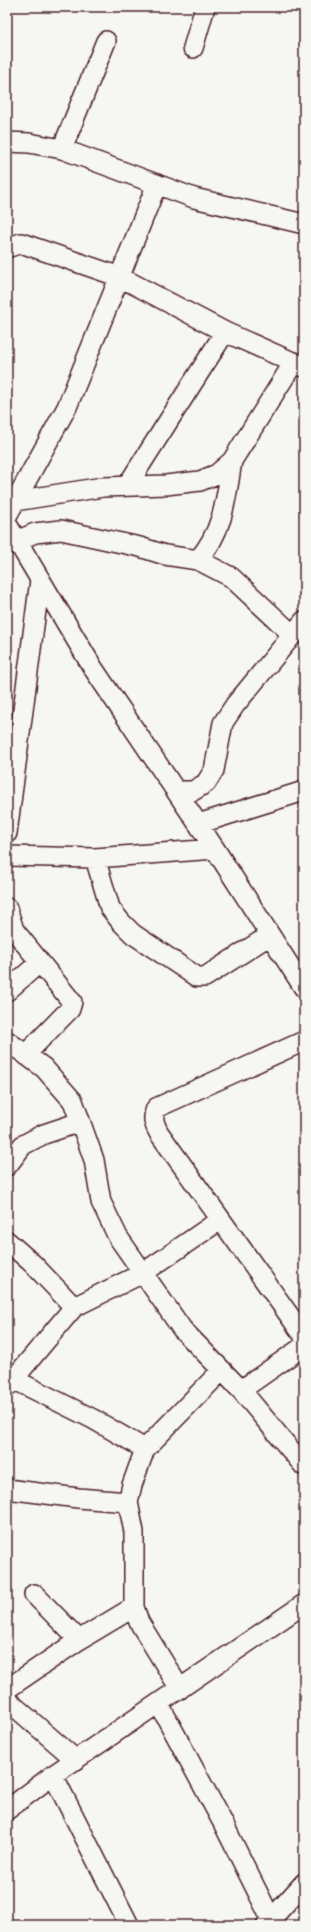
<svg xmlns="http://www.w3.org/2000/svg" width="311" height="1932" font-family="Kalam,sans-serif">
<rect width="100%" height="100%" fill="#f6f6f2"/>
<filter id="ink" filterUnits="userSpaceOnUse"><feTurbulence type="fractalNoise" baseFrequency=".025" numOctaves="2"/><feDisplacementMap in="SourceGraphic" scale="8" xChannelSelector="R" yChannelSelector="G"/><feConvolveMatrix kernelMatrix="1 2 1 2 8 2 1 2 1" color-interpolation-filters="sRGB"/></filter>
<g filter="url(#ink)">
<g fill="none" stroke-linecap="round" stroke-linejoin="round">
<g stroke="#4a1f2b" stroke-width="22">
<path id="minor" d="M 193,48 L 205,7
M 7,142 L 29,143 L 62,149 L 194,198 L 304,224
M 62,149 L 106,41
M 7,248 L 21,243 L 120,277 L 225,332 L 304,367
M 127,486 L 225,332
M 15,501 L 103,487 L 166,485 L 200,481 L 217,474 L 232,461 L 294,362
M 7,516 L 67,407 L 157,184
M 7,524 L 93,668 L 215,849 L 304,988
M 7,545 L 35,533 L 61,530 L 140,547 L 165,555 L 198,560 L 231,577 L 293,635
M 198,560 C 224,530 226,498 232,461
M 176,791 L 193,791 L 206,783 L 214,770 L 223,723 L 235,705 L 304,621
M 198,824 L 304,791
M 7,833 L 40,580
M 7,856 L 95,858 L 215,849
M 95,858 L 110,908 L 121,922 L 133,934 L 197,977 L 205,977 L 270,935
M 7,908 L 14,930 L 72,1002 L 70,1009 L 25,1055
M 7,991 L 39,963
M 7,1041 L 44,1068 L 73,1101 L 94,1160 L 101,1202 L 118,1237 L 182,1329 L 241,1390 L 304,1466
M 304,1041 L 156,1108 C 152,1118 154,1124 159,1133 L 304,1336
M 7,1166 L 23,1145 L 44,1134 L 80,1122
M 7,1241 L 33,1264 L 74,1307
M 7,1376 L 93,1419 L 145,1449
M 7,1387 L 74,1307 L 143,1273 L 220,1220
M 241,1390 L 304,1346
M 7,1489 L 78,1498 L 128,1502
M 34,1594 L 79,1640
M 7,1689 L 79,1640 L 134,1607
M 180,1689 L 139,1622 L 134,1607 L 134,1532 L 128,1502 L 132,1485 L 145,1449 L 222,1370
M 7,1700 L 76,1760
M 159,1704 L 223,1823 L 271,1919
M 53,1775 L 129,1925
M 7,1810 L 53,1775 L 304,1604
M 266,1925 L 304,1883"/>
</g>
<use href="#minor" stroke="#f6f6f2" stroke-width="19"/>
</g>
</g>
<rect width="311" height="1932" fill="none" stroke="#f6f6f2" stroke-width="24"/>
<rect x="12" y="12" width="287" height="1908" fill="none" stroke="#4a1f2b" stroke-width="1.5" filter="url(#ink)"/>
</svg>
